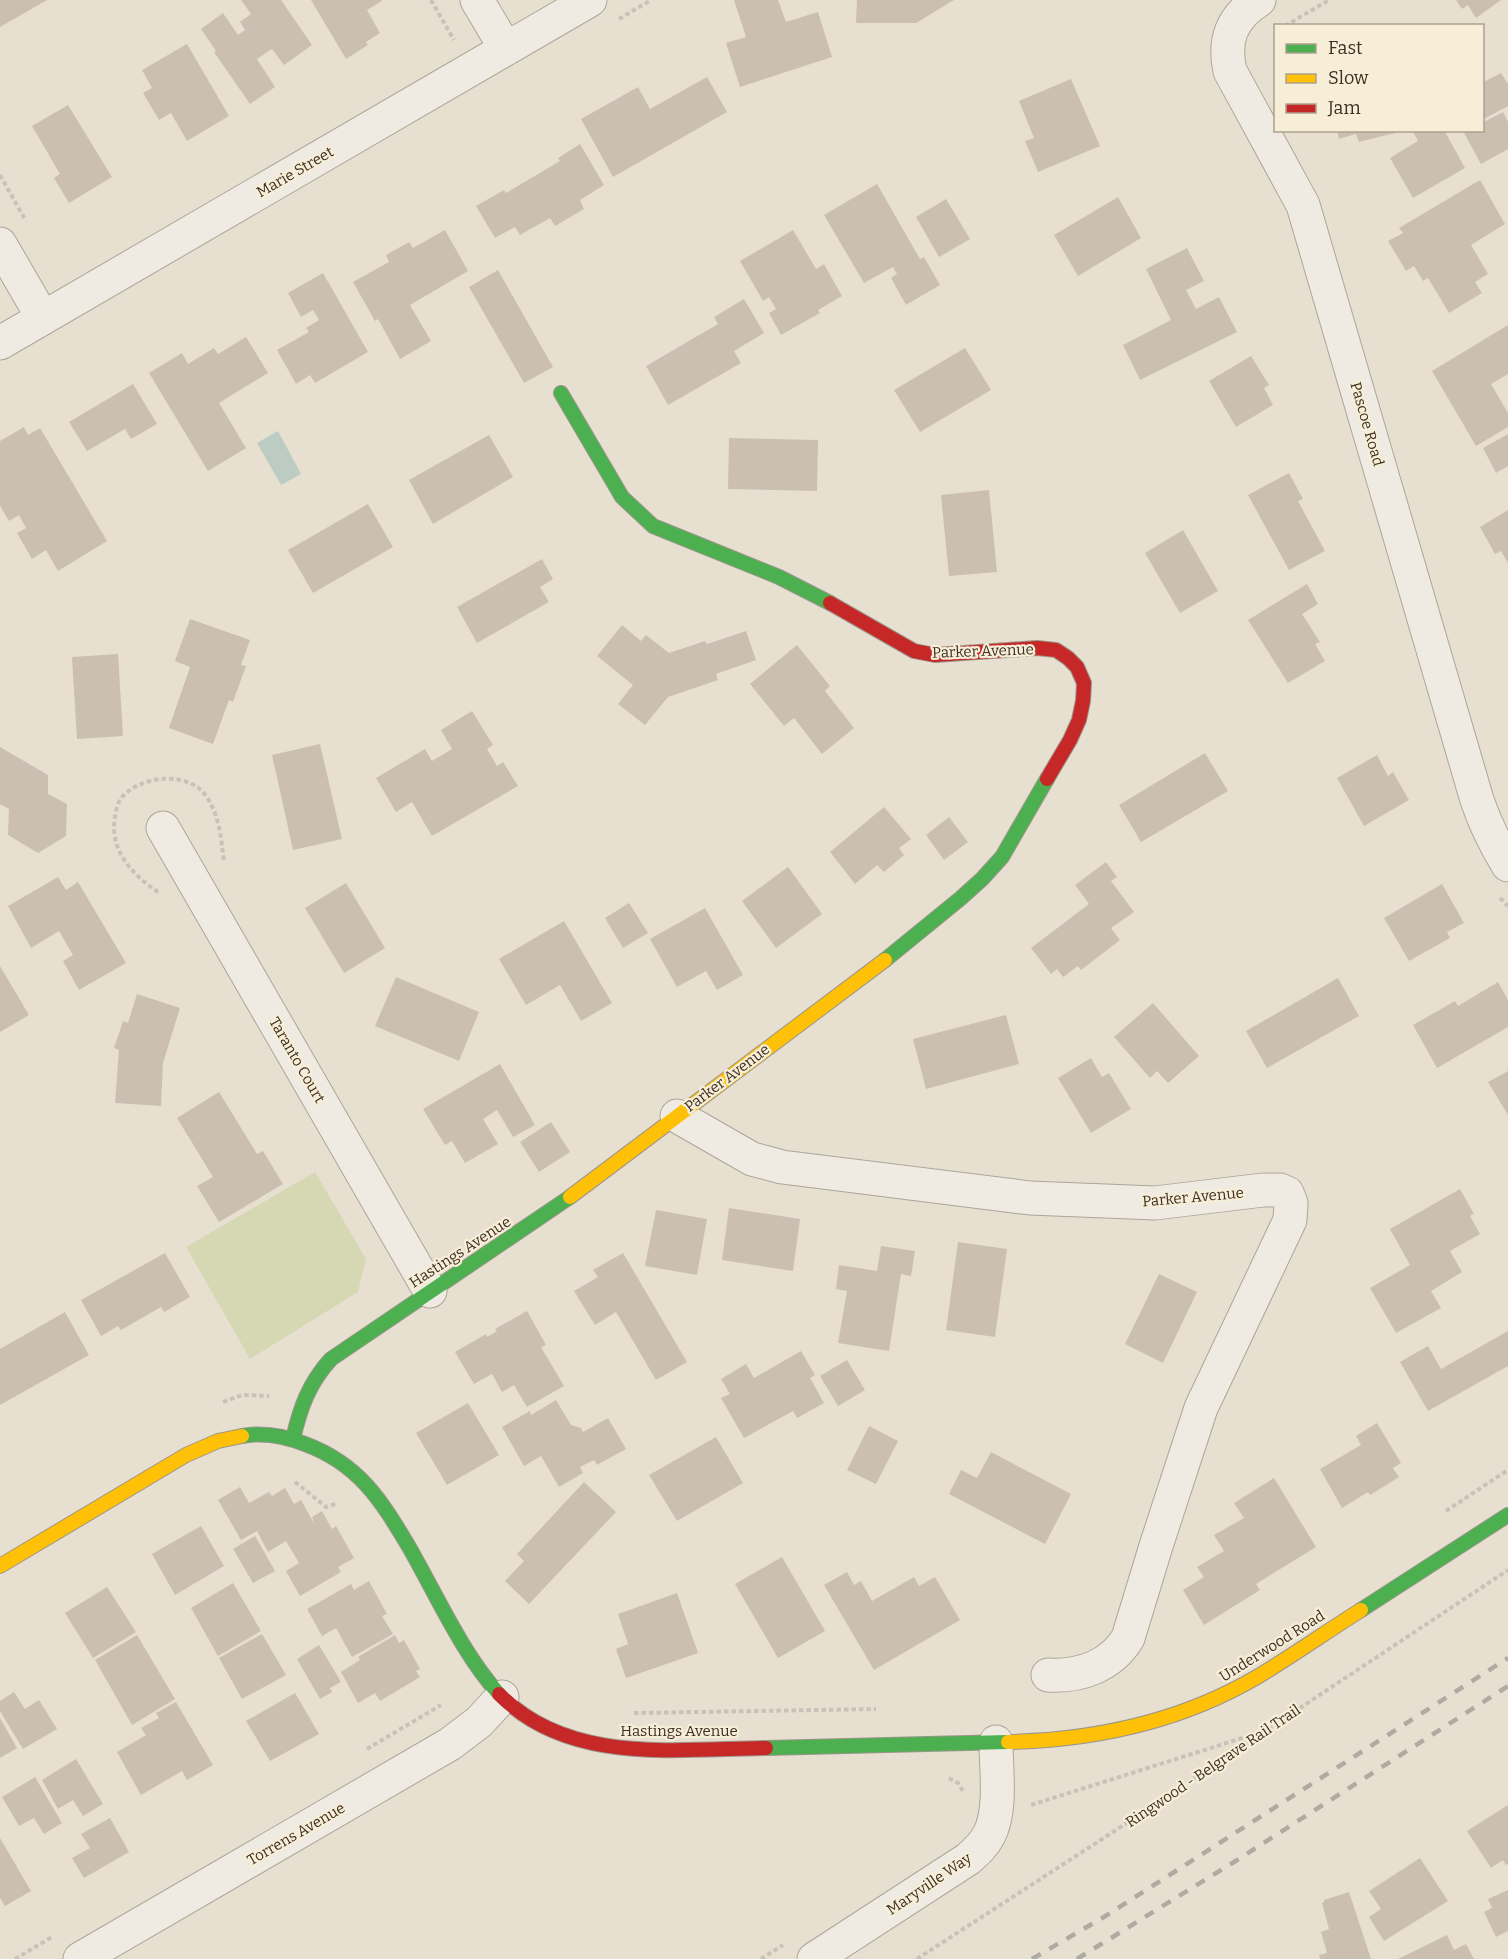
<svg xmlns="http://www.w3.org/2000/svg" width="1508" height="1959" font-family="Bitter,serif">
<rect width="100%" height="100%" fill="#e7e0d1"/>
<path fill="#d6d7b3" d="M 315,1172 L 366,1259 L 358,1292 L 250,1359 L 186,1247 Z"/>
<path fill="#bcccc2" d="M 278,431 L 301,474 L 281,485 L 257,443 Z"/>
<path fill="#cbbfb2" d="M 0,0 L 47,0 L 0,27 Z
M 241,0 L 281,0 L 312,45 L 284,65 L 272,49 L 257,59 L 275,87 L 250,104 L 214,52 L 216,51 L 201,29 L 223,13 L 238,35 L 245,30 L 240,22 L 251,14 Z
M 311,0 L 381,0 L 382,1 L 367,10 L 380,33 L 366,42 L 368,45 L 346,59 Z
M 734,0 L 778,0 L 786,22 L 818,12 L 832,57 L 740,87 L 726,43 L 746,37 Z
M 857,0 L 954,0 L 916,23 L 856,23 Z
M 1456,0 L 1501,0 L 1476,18 L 1468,5 L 1462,9 Z
M 187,44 L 229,116 L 187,141 L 171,113 L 159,120 L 143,93 L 152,88 L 142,70 Z
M 1501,73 L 1508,84 L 1508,106 L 1482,120 L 1482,83 Z
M 707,77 L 727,112 L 613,177 L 581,119 L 638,87 L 650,109 Z
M 1071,79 L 1100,146 L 1038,172 L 1025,141 L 1034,138 L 1019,101 Z
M 68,105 L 112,177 L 69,203 L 54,178 L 60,174 L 32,126 Z
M 1503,112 L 1508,122 L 1508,149 L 1481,164 L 1464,133 L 1468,130 L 1482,130 L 1482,123 Z
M 1337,130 L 1394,130 L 1395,133 L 1359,142 L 1356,134 L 1339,139 Z
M 1412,130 L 1444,130 L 1465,168 L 1413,198 L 1390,158 L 1418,141 Z
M 580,144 L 604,185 L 580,200 L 584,209 L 555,226 L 550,218 L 520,235 L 515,227 L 495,238 L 476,206 L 504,190 L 506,193 L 560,161 L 558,158 Z
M 1480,180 L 1505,224 L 1471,245 L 1488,274 L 1475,282 L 1482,293 L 1449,313 L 1428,278 L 1423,281 L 1414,266 L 1406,271 L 1388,241 L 1403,233 L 1399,228 Z
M 877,184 L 920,259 L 924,257 L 940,285 L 906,305 L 891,278 L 897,274 L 893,267 L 864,283 L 824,215 Z
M 1118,197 L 1141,238 L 1078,276 L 1054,235 Z
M 946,199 L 970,239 L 939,257 L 916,217 Z
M 445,230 L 468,271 L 410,305 L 431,341 L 400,359 L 378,319 L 375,321 L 353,282 L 389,262 L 386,255 L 409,242 L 413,248 Z
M 793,230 L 816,269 L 824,264 L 842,296 L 818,310 L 820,313 L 781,335 L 769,313 L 776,309 L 769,297 L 763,301 L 740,261 Z
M 1187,248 L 1204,281 L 1186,290 L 1196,309 L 1219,297 L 1237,332 L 1140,380 L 1123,345 L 1171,320 L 1146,269 Z
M 498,270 L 553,367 L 524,383 L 469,287 Z
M 323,273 L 368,352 L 315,383 L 310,375 L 296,384 L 277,350 L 309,332 L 306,328 L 319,320 L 313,310 L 301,317 L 288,293 Z
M 744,299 L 764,333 L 734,351 L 741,363 L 668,405 L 646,366 L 718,324 L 714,317 Z
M 1508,325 L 1508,374 L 1491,384 L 1508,413 L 1508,427 L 1476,446 L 1432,371 Z
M 246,337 L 268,373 L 219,403 L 246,448 L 208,471 L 149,373 L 182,353 L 188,364 L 214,348 L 218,354 Z
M 965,348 L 991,390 L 920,432 L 894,390 Z
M 1251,356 L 1269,385 L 1264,388 L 1273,405 L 1236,427 L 1209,381 Z
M 133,384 L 157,424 L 131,439 L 125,429 L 87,451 L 69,422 Z
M 24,427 L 28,435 L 40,428 L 107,541 L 58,571 L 46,550 L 32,559 L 17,533 L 26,528 L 19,515 L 9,521 L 0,506 L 0,441 Z
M 1508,434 L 1508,466 L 1496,473 L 1483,448 Z
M 489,435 L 513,477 L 433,524 L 409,480 Z
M 729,438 L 818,440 L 817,491 L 728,489 Z
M 1289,473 L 1303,499 L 1298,501 L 1325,551 L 1289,570 L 1248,495 Z
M 989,490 L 997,572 L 949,576 L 941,495 Z
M 368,504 L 393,547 L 313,593 L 288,550 Z
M 1508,510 L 1508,563 L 1501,551 L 1495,554 L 1480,527 Z
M 1183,530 L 1218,591 L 1180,613 L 1145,553 Z
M 542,559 L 553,579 L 540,587 L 549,602 L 477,643 L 457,607 Z
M 1307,584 L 1318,604 L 1302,614 L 1320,642 L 1315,644 L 1325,661 L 1288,683 L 1248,620 Z
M 190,619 L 250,640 L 241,665 L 246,666 L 233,702 L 229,700 L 213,744 L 169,728 L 190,667 L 175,661 Z
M 622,625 L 641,641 L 646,635 L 669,653 L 705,641 L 707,644 L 746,631 L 756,660 L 716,674 L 718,680 L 668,697 L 645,725 L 618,704 L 633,685 L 597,656 Z
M 797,645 L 830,686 L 825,691 L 854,728 L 822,754 L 794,718 L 784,726 L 750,684 Z
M 118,654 L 123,736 L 77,739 L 72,657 Z
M 472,711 L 493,745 L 487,749 L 497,766 L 503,762 L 518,786 L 432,836 L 412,802 L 396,812 L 376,778 L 425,749 L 432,761 L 452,749 L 441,730 Z
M 320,744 L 342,839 L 293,850 L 272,755 Z
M 0,747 L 48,775 L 48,794 L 67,804 L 66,836 L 38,853 L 8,835 L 9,809 L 0,804 Z
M 1205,753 L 1228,791 L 1141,842 L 1119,805 Z
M 1377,755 L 1388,776 L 1393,772 L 1409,800 L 1364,826 L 1337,778 Z
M 884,807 L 911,839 L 899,848 L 904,855 L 884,872 L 877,865 L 855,884 L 830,852 Z
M 949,817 L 968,842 L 944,860 L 926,835 Z
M 1106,862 L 1117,877 L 1111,881 L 1134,912 L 1111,928 L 1120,940 L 1081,970 L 1078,966 L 1063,977 L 1057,969 L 1051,974 L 1031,948 L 1089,904 L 1075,885 Z
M 788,867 L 822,914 L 776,948 L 742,901 Z
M 58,877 L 66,890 L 78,882 L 126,963 L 79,990 L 63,961 L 73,955 L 59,931 L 31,948 L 8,906 Z
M 346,883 L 385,948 L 344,973 L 305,908 Z
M 1442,884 L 1464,923 L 1447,932 L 1450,938 L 1409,961 L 1384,918 Z
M 629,903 L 648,933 L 623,948 L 605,918 Z
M 705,908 L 743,975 L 717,990 L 706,971 L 677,987 L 650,939 Z
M 564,921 L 612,1003 L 581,1021 L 560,985 L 526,1005 L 499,959 Z
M 0,966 L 29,1015 L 0,1032 Z
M 396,977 L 479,1012 L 459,1061 L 375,1026 Z
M 1338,978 L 1359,1016 L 1267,1068 L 1246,1031 Z
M 1498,982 L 1508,1000 L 1508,1027 L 1437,1068 L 1413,1025 L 1455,1001 L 1458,1006 Z
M 137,994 L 180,1008 L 163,1063 L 161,1106 L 115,1103 L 119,1050 L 114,1048 L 123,1021 L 128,1023 Z
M 1153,1003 L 1199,1056 L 1168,1083 L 1157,1071 L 1150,1078 L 1114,1037 Z
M 1006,1015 L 1019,1064 L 926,1089 L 913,1039 Z
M 1091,1058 L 1102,1077 L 1109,1073 L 1131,1109 L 1091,1133 L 1058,1078 Z
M 500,1064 L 535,1125 L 513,1137 L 497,1110 L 483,1119 L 498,1144 L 465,1163 L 452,1141 L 445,1145 L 423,1109 Z
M 1508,1071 L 1508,1115 L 1488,1082 Z
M 219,1092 L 257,1154 L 263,1151 L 283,1184 L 219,1222 L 197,1186 L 213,1177 L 177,1118 Z
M 551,1122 L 570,1152 L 539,1172 L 520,1142 Z
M 1460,1189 L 1474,1214 L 1470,1216 L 1480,1234 L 1450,1251 L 1462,1272 L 1431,1291 L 1441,1308 L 1396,1333 L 1370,1288 L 1410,1265 L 1390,1229 Z
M 729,1208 L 800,1219 L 793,1271 L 722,1260 Z
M 656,1210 L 707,1219 L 697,1275 L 645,1266 Z
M 958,1242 L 1007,1249 L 995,1337 L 946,1330 Z
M 881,1246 L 915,1251 L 911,1276 L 901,1274 L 889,1351 L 838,1343 L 847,1291 L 836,1289 L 839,1265 L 877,1271 Z
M 165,1253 L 190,1297 L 164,1312 L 161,1307 L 121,1330 L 118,1326 L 101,1336 L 81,1300 Z
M 623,1253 L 687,1362 L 656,1380 L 616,1312 L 595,1325 L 574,1291 L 598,1277 L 593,1270 Z
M 1159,1274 L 1197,1292 L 1163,1363 L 1125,1344 Z
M 527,1311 L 546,1345 L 541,1347 L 564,1386 L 527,1407 L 514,1385 L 502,1392 L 492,1374 L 474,1384 L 455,1352 L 486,1334 L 487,1337 L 497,1331 L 495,1329 Z
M 65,1312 L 89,1355 L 0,1405 L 0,1349 Z
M 1508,1331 L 1508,1366 L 1428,1411 L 1400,1362 L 1428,1346 L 1441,1369 Z
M 801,1351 L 815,1375 L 810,1378 L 824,1403 L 797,1418 L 793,1411 L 744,1438 L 721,1398 L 730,1394 L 721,1379 L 746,1364 L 754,1378 Z
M 847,1360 L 865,1390 L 838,1406 L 820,1376 Z
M 556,1400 L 571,1425 L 581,1428 L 583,1432 L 608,1418 L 626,1449 L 597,1465 L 594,1460 L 580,1467 L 583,1473 L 559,1487 L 541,1456 L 524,1466 L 502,1427 L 530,1411 L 531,1415 Z
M 468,1403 L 499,1455 L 447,1485 L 416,1433 Z
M 1377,1423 L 1401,1463 L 1393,1468 L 1399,1477 L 1370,1495 L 1368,1492 L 1342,1508 L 1320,1469 L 1361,1445 L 1356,1436 Z
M 869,1426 L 898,1441 L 876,1484 L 847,1470 Z
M 716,1437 L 743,1483 L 677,1521 L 649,1475 Z
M 991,1452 L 1071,1494 L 1045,1544 L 949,1494 L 961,1470 L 977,1478 Z
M 1274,1478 L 1316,1547 L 1256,1584 L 1260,1590 L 1204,1625 L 1183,1590 L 1204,1577 L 1197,1567 L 1224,1551 L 1214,1535 L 1244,1518 L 1234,1503 Z
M 584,1482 L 616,1512 L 529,1604 L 505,1581 L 524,1561 L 517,1554 Z
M 240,1487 L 249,1503 L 269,1492 L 272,1496 L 285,1488 L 294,1504 L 301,1500 L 315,1525 L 312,1517 L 322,1511 L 332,1529 L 336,1526 L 354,1558 L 338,1567 L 341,1572 L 300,1596 L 286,1571 L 299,1563 L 286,1541 L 268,1552 L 257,1531 L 241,1540 L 218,1500 Z
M 201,1526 L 224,1566 L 175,1595 L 152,1554 Z
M 255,1536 L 275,1571 L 253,1583 L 233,1549 Z
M 782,1557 L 825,1631 L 778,1658 L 735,1584 Z
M 847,1572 L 854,1585 L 861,1581 L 872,1601 L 914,1577 L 919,1586 L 935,1577 L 960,1620 L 874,1670 L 824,1585 Z
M 369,1581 L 387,1614 L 382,1616 L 393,1634 L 352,1657 L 336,1628 L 322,1636 L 307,1609 L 351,1584 L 354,1590 Z
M 233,1583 L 261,1631 L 218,1656 L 191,1608 Z
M 107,1587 L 136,1632 L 93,1658 L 65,1613 Z
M 677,1593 L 698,1653 L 626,1678 L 616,1649 L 628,1644 L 618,1614 Z
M 262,1634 L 286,1675 L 242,1699 L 219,1658 Z
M 137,1635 L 175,1699 L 132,1725 L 95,1660 Z
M 395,1635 L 399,1643 L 404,1640 L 420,1669 L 416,1671 L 420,1677 L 380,1701 L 375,1693 L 358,1703 L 341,1672 L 360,1660 L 358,1657 Z
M 319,1645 L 341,1682 L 330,1688 L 332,1692 L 320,1699 L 297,1659 Z
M 14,1692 L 25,1709 L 39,1700 L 57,1729 L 23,1749 L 0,1711 L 0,1701 Z
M 295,1693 L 319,1734 L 270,1761 L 246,1721 Z
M 176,1702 L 213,1765 L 187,1780 L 182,1771 L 141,1795 L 117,1752 L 146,1735 L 141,1728 L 159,1718 L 156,1713 Z
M 0,1718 L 17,1748 L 0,1758 Z
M 76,1759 L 103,1804 L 83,1816 L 73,1800 L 58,1809 L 42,1780 Z
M 35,1777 L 62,1823 L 44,1834 L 34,1818 L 19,1826 L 2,1797 Z
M 1508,1805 L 1508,1864 L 1506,1865 L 1503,1860 L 1491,1868 L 1467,1831 Z
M 110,1818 L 129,1852 L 84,1878 L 72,1858 L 90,1848 L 81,1834 Z
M 0,1838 L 31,1891 L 5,1906 L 0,1898 Z
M 1420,1858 L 1448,1901 L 1384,1941 L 1369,1917 L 1381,1909 L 1369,1891 Z
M 1508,1890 L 1508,1931 L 1496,1937 L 1484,1912 L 1492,1908 L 1488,1899 Z
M 1349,1892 L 1371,1959 L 1320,1959 L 1319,1955 L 1327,1953 L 1321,1932 L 1329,1929 L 1322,1903 L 1324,1902 L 1324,1900 Z
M 1447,1935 L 1454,1950 L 1466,1944 L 1474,1959 L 1398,1959 Z"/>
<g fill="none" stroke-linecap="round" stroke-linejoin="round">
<g stroke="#ada599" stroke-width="35">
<path id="street" d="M 477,0 L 506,49
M 1259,0 C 1231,18 1223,40 1230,71 L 1303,205 L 1477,800 C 1485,824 1495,844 1508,865
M 0,244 L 43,318
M 0,343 L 590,0
M 163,828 L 430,1291
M 677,1116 L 752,1159 L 782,1167 L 1030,1198 L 1155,1203 L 1263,1190 L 1280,1190 L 1287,1193 L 1291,1203 L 1290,1220 L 1201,1408 L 1156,1546 L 1128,1638 C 1111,1666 1080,1677 1048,1675
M 80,1959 L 450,1744 L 479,1722 L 502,1697
M 814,1959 L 968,1859 C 976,1852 984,1845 989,1835 C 1002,1810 996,1770 996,1742"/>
</g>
<g stroke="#9c958a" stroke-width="16">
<path id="fast" d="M 561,393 L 622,497 L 653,526 L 779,577 L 830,603
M 885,960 L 961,898 L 982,879 L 1002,857 L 1047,779
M 242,1436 C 263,1432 285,1436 305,1444 C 359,1464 381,1500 409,1547 C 436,1594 463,1655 499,1694
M 293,1439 C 300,1408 309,1383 331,1359 L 570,1197
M 1361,1610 L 1508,1515
M 766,1748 L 1008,1742"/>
</g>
<g stroke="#9c958a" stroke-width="16">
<path id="slow" d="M 570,1197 L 885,960
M 0,1566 L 186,1455 L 218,1441 L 242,1436
M 1008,1742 C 1095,1740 1180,1722 1257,1677 C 1292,1656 1326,1632 1361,1610"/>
</g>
<g stroke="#9c958a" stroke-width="16">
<path id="jam" d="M 830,603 L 914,651 L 935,655 L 1037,648 L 1056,650 L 1068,658 L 1077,667 L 1084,683 L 1083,701 L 1079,720 L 1070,740 L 1047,779
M 499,1694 C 568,1765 676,1749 766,1748"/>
</g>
<path stroke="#c8c2b9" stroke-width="4" stroke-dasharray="4.5 3" stroke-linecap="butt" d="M 431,0 L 454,40
M 619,19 L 651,0
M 1285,26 L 1329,0
M 0,175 L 26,221
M 158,892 C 133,875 109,851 115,817 C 116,810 118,801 123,796 C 143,775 189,771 206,796 C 220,816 221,839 224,862
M 1500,898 L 1508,906
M 223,1402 L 242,1395 L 269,1396
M 295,1482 L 326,1507 L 338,1503
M 1446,1511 L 1508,1470
M 634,1713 L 876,1709
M 367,1749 L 441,1705
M 949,1778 L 958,1783 L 963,1791
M 1031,1805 L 1258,1733
M 15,1959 L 52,1937
M 761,1959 L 783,1945
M 917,1959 L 1113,1832 L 1508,1570"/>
<use href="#street" stroke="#efebe3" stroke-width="33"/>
<use href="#fast" stroke="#4caf50" stroke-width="14"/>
<use href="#slow" stroke="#ffc107" stroke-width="14"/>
<use href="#jam" stroke="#c62828" stroke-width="14"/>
<path stroke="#afaaa2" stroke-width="4.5" stroke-dasharray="10 10" stroke-linecap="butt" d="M 1032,1959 L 1104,1917 L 1508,1658
M 1077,1959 L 1234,1862 L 1508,1686"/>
</g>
<g text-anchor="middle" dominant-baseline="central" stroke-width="4.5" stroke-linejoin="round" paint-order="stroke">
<g font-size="15" fill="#3d2e20" stroke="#f7eed8">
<text transform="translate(295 172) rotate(-30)">Marie Street</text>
<text transform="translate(1367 424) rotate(74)">Pascoe Road</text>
<text transform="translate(983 651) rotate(-2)">Parker Avenue</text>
<text transform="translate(297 1060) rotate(60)">Taranto Court</text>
<text transform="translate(727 1078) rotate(-37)">Parker Avenue</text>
<text transform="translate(1193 1197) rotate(-5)">Parker Avenue</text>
<text transform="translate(460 1252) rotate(-33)">Hastings Avenue</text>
<text transform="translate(1272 1646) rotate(-32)">Underwood Road</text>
<text x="679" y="1731">Hastings Avenue</text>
<text transform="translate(1213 1766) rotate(-34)">Ringwood - Belgrave Rail Trail</text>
<text transform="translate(296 1834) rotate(-30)">Torrens Avenue</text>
<text transform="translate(929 1884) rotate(-34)">Maryville Way</text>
</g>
</g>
<rect x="1274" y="24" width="210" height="108" fill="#f7eed8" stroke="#ada18e" stroke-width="1.5"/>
<rect x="1286" y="44" width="30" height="9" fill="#4caf50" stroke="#ada18e" stroke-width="1.5"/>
<text x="1328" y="54" font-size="18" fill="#3d2e20">Fast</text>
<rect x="1286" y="74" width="30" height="9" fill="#ffc107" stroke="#ada18e" stroke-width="1.5"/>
<text x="1328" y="84" font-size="18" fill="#3d2e20">Slow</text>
<rect x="1286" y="104" width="30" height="9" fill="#c62828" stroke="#ada18e" stroke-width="1.5"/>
<text x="1328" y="114" font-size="18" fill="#3d2e20">Jam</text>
</svg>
